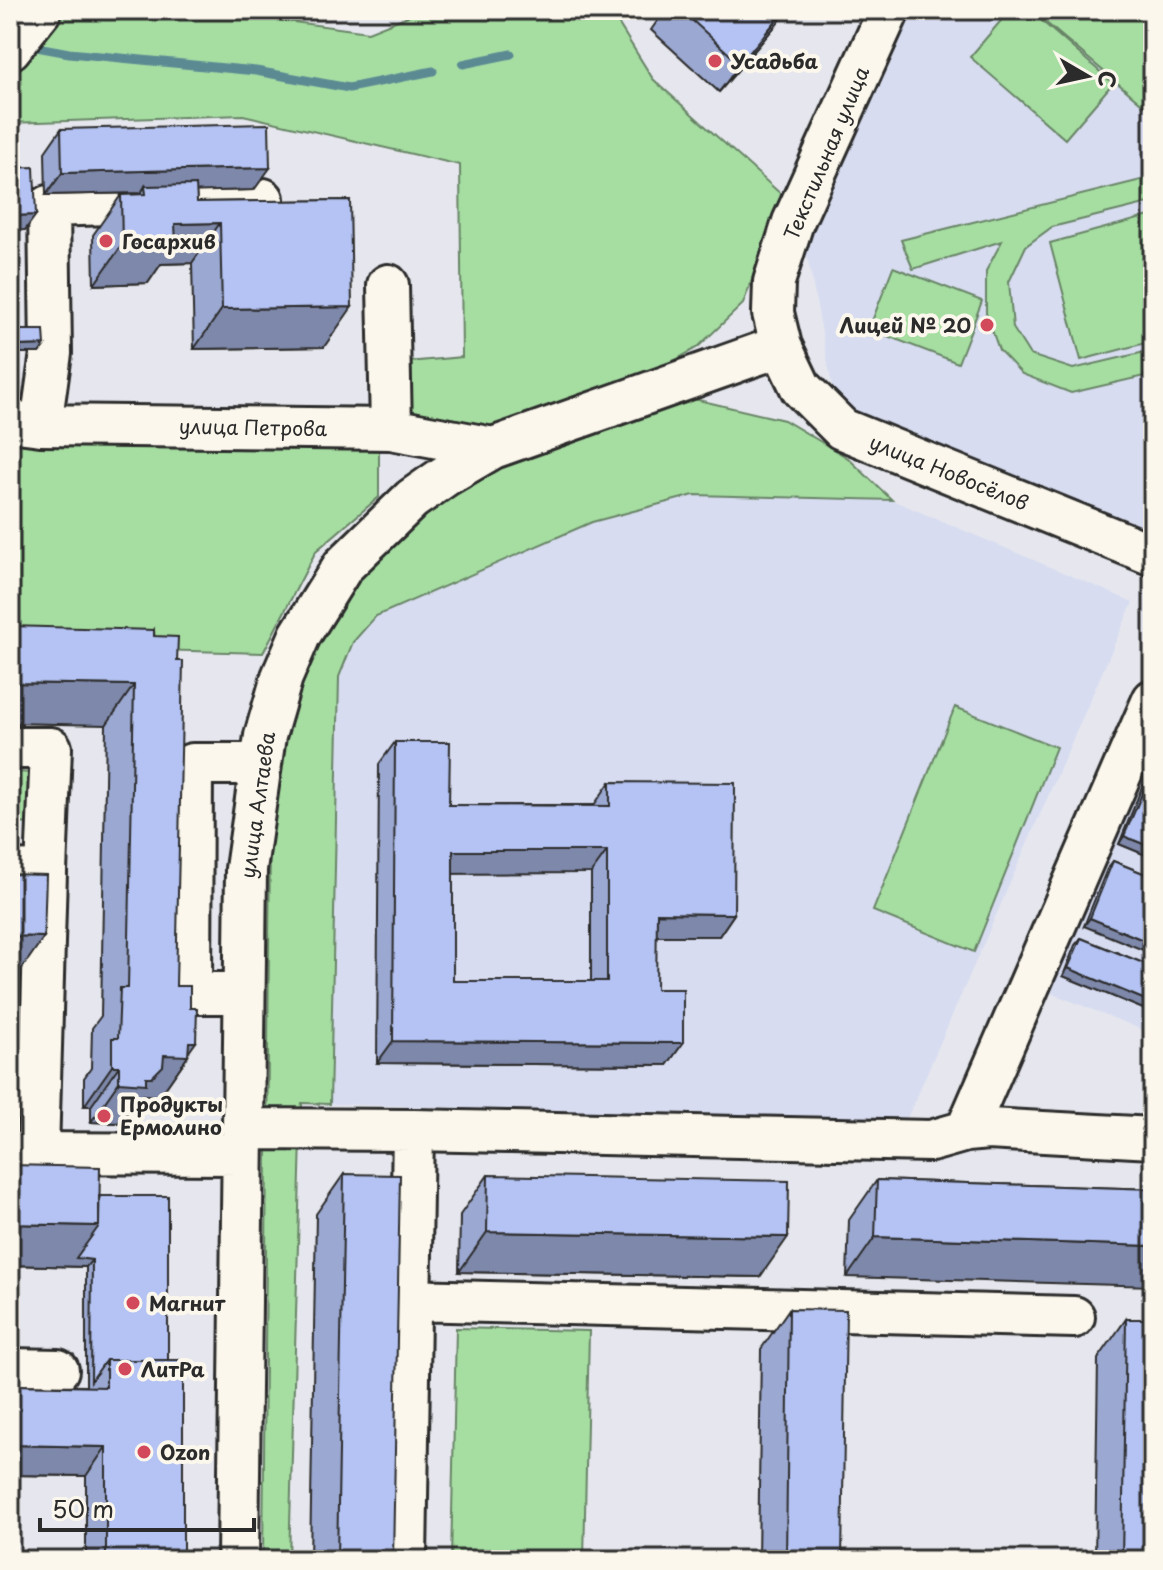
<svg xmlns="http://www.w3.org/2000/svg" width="1163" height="1570" font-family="'Playpen Sans',sans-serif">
<rect width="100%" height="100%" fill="#e6e7ee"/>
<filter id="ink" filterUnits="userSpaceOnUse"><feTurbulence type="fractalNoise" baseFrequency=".0125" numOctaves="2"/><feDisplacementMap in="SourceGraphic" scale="16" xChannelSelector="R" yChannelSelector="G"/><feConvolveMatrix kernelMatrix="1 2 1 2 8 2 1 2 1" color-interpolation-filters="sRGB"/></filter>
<g filter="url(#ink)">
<path fill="#d7dcf0" d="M 910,10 L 1153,10 L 1153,532 L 836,406 L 805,244 Z
M 694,495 L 892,500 L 1133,602 L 906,1121 L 330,1104 L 339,677 L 353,642 L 376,616 L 592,522 Z
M 1136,768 L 1153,775 L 1153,1034 L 1041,989 Z"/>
<path fill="#a6dea2" stroke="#688466" stroke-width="2" d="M 50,10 L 203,10 L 368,32 L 423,10 L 610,10 L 653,79 L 783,196 L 743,304 L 698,347 L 644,378 L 477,435 L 405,421 L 397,363 L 462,357 L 460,165 L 243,115 L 10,123 L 10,47 Z
M 1010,10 L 1029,10 L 1113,83 L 1065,139 L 970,57 Z
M 1031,10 L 1153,10 L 1153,113 Z
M 1153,177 L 1153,202 L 1052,227 L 1026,246 L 1009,282 L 1013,328 L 1030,355 L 1073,369 L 1153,350 L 1153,374 L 1071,393 L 1022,374 L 999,350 L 986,313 L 986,271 L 1002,241 L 913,269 L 901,240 Z
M 1153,215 L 1153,341 L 1081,360 L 1050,243 Z
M 893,267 L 982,301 L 958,363 L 869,329 Z
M 694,399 L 784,420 L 848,458 L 892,500 L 694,495 L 592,522 L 376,616 L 353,642 L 339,677 L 330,1104 L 302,1103 L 289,1560 L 263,1560 L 270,843 L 284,749 L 305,665 L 346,579 L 485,461 L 640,402 Z
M 379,440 L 379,497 L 316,551 L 263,653 L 10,646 L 10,444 Z
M 955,707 L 1056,747 L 974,952 L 873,911 Z
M 10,772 L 39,773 L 37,824 L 10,823 Z
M 456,1328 L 589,1331 L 584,1560 L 451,1560 Z"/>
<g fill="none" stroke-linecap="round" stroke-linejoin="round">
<path stroke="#5b8a93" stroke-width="9" d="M 26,45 L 69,53 L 256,71 L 349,88 L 433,71
M 463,64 L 511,54"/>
<g stroke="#2b2b2b" stroke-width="46">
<path id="minor" d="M 889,10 L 793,222 L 774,282 L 773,313 L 781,346 L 801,388 L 842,429 L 1153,555
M 10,49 L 41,10
M 388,285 L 391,429
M 10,421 L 41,425 L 391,429 L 493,448
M 41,425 L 51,353 L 49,206 L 263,199
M 10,748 L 51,748 L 46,872 L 10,871
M 244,993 L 191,993 L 192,764 L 260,764
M 242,1129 L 413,1130 L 406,1560
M 413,1130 L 931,1141 L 966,1131 L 988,1129 L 1153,1138
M 966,1131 L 1153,700
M 38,1152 L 46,872
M 10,1153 L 242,1154
M 410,1300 L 1074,1317
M 10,1369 L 58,1370
M 238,1560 L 246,869 L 265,736 L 282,677 L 300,635 L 343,566 L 412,499 L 445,476 L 493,448 L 781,346"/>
</g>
<use href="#minor" stroke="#fbf7ec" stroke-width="40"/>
</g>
<path fill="#9ba8d1" stroke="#2b2b2b" stroke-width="2" fill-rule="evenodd" d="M 665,10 L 787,10 L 778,23 L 719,92 L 651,30 Z
M 61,129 L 254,190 L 196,191 L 197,202 L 350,200 L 324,347 L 194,349 L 192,263 L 161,264 L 148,283 L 94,285 L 93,235 L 121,195 L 140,194 L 141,193 L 46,195 L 45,152 Z
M 15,330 L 45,345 L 39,353 L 10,353 L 10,338 Z
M 154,630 L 176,986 L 188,1056 L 160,1096 L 143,1095 L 135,1106 L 124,1117 L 123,1117 L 118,1123 L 91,1122 L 91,1106 L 84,1106 L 84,1078 L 91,1068 L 92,1028 L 101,1016 L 106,725 Z
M 395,742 L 449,805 L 594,805 L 610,782 L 734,914 L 719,936 L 656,936 L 656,989 L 683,1043 L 667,1065 L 377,1063 L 379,764 ZM 453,873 L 591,873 L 591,981 L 453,981 Z
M 1148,780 L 1153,858 L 1119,844 L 1142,787 Z
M 1113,861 L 1153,877 L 1084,926 L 1107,869 Z
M 1081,938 L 1153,967 L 1153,1013 L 1063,976 L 1075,945 Z
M 10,1165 L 99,1196 L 168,1360 L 183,1560 L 86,1560 L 86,1476 L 10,1475 L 10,1385 L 86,1386 L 86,1267 L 10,1265 Z
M 344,1174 L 393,1560 L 310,1560 L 316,1214 Z
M 488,1175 L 760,1277 L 459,1272 L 460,1215 Z
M 877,1180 L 1153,1189 L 847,1277 L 849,1220 Z
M 789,1309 L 842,1560 L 758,1560 L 761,1349 Z
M 1126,1319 L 1153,1560 L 1095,1560 L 1098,1359 Z"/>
<path fill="#7e88aa" stroke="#2b2b2b" stroke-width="2" d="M 785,10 L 787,10 L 778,23 L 719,92 L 740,64 Z
M 270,168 L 254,190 L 146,193 L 145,186 L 141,193 L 46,195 L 62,173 Z
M 36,215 L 25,230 L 10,231 L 10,216 Z
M 220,223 L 192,263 L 161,264 L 148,283 L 94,285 L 122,245 L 175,224 Z
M 352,307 L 324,347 L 194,349 L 222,309 Z
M 45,345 L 39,353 L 10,353 L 15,346 Z
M 10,683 L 134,685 L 106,725 L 10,723 Z
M 1124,836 L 1153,848 L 1153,858 L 1119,844 Z
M 453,851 L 607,851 L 591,873 L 437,874 Z
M 657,913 L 734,914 L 719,936 L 641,936 Z
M 1090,918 L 1153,944 L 1153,954 L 1084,926 Z
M 10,936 L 44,937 L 16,977 L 10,977 Z
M 1068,968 L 1153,1003 L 1153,1013 L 1063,976 Z
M 393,1041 L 683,1043 L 667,1065 L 377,1063 Z
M 189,1042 L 196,1042 L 186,1056 L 188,1056 L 160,1096 L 143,1095 L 135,1106 L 124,1117 L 123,1117 L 118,1123 L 91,1122 L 119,1082 L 164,1055 Z
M 112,1066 L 119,1066 L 91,1106 L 84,1106 Z
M 10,1224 L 99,1226 L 92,1260 L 86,1267 L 10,1265 Z
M 487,1232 L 788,1237 L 760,1277 L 459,1272 Z
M 875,1237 L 1153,1246 L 1153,1286 L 847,1277 Z
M 10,1445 L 106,1447 L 86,1476 L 10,1475 Z"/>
<path fill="#b4c3f3" stroke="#2b2b2b" stroke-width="2" fill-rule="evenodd" d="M 681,10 L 785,10 L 740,64 Z
M 269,124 L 270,168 L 62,173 L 61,129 Z
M 34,167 L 36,215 L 10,216 L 10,168 Z
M 196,185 L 197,202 L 350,200 L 352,307 L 222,309 L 220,223 L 175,224 L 176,243 L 122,245 L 121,195 L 146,194 L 145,186 Z
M 15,330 L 44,330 L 45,345 L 15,346 Z
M 10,626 L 154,630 L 154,636 L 178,637 L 177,661 L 183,661 L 176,986 L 190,986 L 190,1008 L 197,1008 L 196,1042 L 189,1042 L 188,1056 L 164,1055 L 163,1066 L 152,1077 L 146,1077 L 146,1084 L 119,1082 L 119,1066 L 112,1066 L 112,1038 L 118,1038 L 120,988 L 128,988 L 134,685 L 10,683 Z
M 395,742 L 450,742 L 449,805 L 610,806 L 610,782 L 735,783 L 734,914 L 657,913 L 656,989 L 683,989 L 683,1043 L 393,1041 ZM 453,851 L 607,851 L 607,981 L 453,981 Z
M 1148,780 L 1153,782 L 1153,848 L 1124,836 Z
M 1113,861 L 1153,877 L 1153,944 L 1090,918 Z
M 10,874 L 46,875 L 44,937 L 10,936 Z
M 1081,938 L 1153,967 L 1153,1003 L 1068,968 Z
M 10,1165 L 100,1167 L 99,1226 L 10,1224 Z
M 344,1174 L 400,1175 L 393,1560 L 337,1560 Z
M 488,1175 L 789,1181 L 788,1237 L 487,1232 Z
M 877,1180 L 1153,1189 L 1153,1246 L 875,1237 Z
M 99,1196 L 168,1196 L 168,1360 L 106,1360 L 91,1381 L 92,1260 L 76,1258 L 99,1226 Z
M 789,1309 L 846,1310 L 842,1560 L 786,1560 Z
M 1126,1319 L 1153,1319 L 1153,1560 L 1122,1560 Z
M 106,1360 L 183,1360 L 183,1560 L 106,1560 L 106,1447 L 10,1445 L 10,1385 L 106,1387 Z"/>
</g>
<g fill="#d1495b" stroke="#fbf7ec" stroke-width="3">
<circle cx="715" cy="61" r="8"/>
<circle cx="106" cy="241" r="8"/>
<circle cx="987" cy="325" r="8"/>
<circle cx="104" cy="1116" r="8"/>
<circle cx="133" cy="1303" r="8"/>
<circle cx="125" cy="1369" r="8"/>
<circle cx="144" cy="1452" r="8"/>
</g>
<g text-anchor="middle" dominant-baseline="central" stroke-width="8" stroke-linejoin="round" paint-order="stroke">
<g font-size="20" font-weight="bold" fill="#2b2b2b" stroke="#fbf7ec" text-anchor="start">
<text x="731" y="61">Усадьба</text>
<text x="122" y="241">Госархив</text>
<text x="971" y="325" text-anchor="end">Лицей № 20</text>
<text x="120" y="1104">Продукты<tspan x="120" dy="23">Ермолино</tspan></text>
<text x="149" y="1303">Магнит</text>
<text x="141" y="1369">ЛитРа</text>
<text x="160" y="1452">Ozon</text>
</g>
<g font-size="20" fill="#2b2b2b" stroke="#fbf7ec">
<text transform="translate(826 153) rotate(-67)">Текстильная улица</text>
<text transform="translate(253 427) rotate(1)">улица Петрова</text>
<text transform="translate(949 472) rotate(22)">улица Новосёлов</text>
<text transform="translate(257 805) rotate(-82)">улица Алтаева</text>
</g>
</g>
<rect width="1163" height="1570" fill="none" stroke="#fbf7ec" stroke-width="40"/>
<rect x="20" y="20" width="1123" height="1530" fill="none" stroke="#2b2b2b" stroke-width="3" filter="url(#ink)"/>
<g transform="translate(1087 76) rotate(99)" stroke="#fbf7ec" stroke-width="6" paint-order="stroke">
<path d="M0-6L14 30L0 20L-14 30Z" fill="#2b2b2b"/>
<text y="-12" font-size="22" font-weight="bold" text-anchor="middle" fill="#2b2b2b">С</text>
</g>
<path d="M40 1518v12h214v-12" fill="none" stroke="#2b2b2b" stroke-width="4"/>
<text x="52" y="1518" font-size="24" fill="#2b2b2b" stroke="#fbf7ec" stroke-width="6" paint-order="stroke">50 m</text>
</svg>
